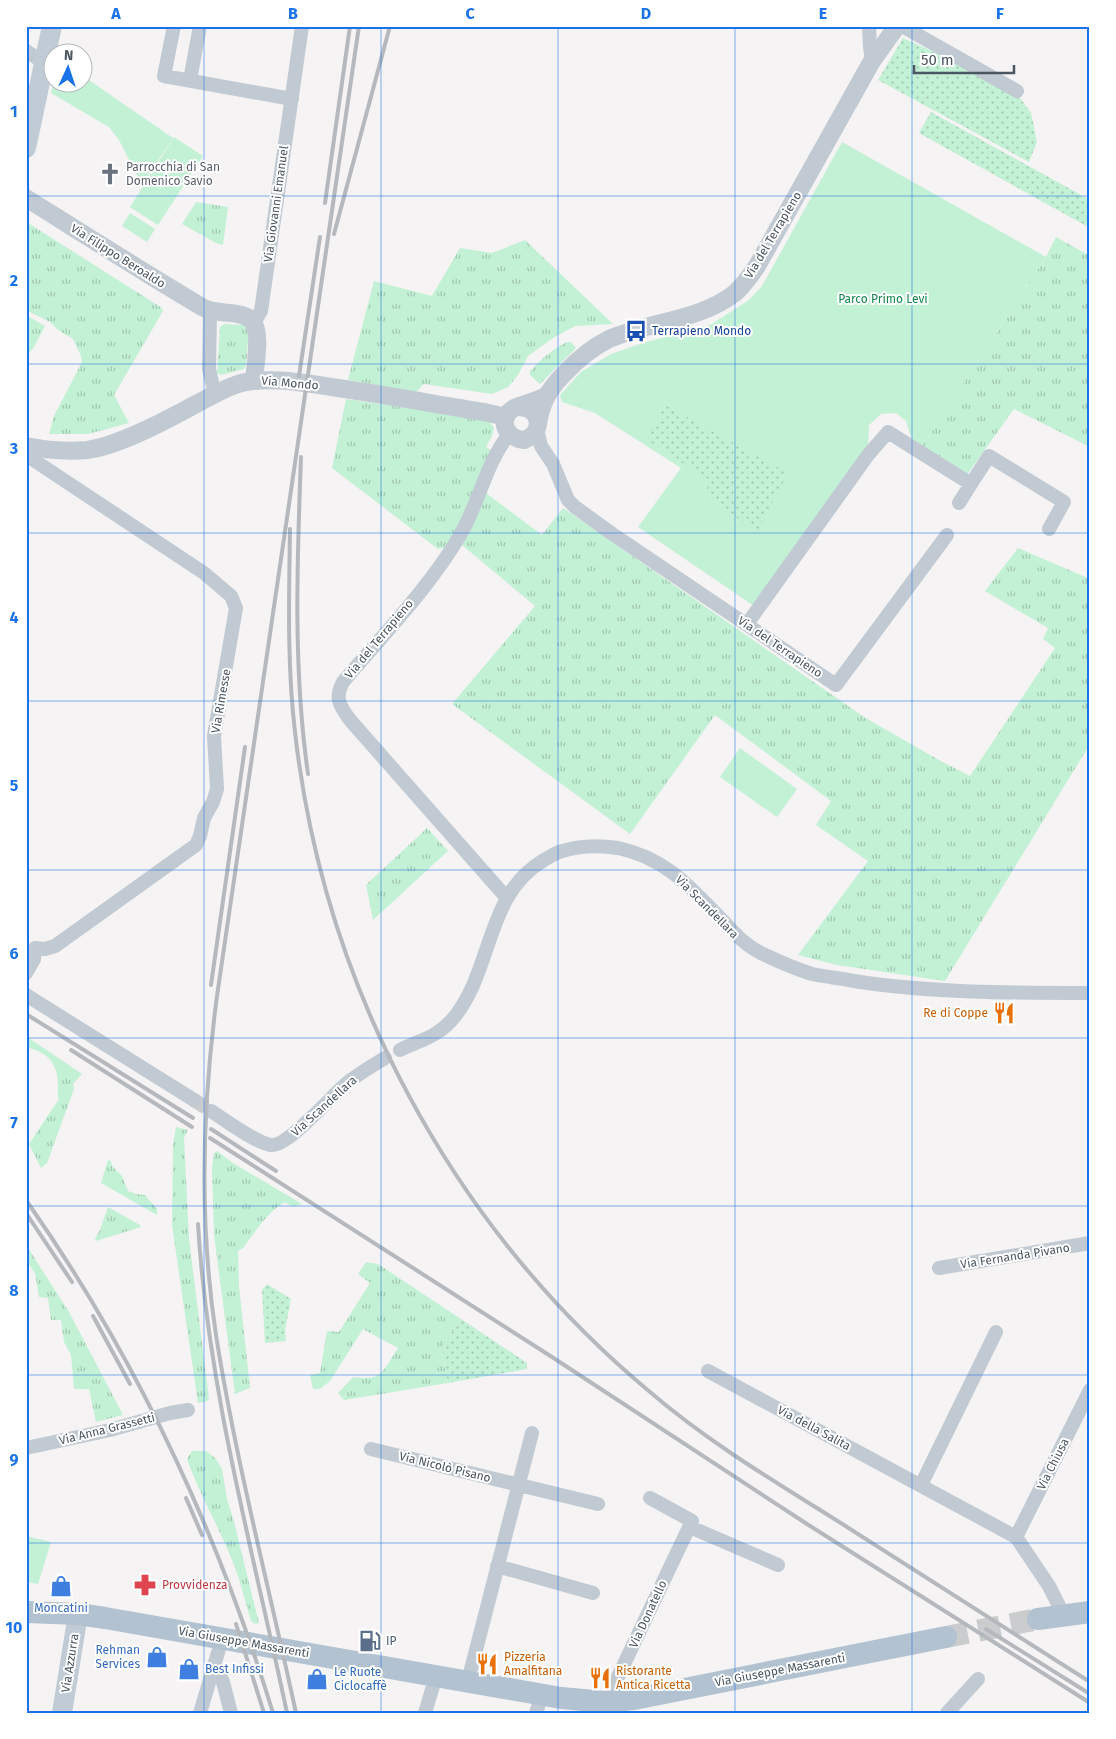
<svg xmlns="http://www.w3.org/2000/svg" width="1116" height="1739" font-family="'Fira Sans',sans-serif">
<defs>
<pattern id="grass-tufts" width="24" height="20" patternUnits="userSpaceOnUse" patternTransform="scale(1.25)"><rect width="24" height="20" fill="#c3f1d5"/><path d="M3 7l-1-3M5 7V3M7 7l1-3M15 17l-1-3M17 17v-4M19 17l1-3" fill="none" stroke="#a0c6b0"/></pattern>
<pattern id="garden-dots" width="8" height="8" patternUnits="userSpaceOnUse" patternTransform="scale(1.25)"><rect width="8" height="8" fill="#c3f1d5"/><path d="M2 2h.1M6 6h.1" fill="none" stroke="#a0c6b0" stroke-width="1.8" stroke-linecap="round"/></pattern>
</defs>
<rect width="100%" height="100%" fill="#f5f3f3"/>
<path fill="url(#grass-tufts)" d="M 196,202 L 228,207 L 223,245 L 216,243 L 182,224 Z
M 26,223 L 28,223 L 162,308 L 163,311 L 114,395 L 129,423 L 88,434 L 49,434 L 54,416 L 82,362 L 81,356 L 73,339 L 58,330 L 50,322 L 26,310 Z
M 1056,237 L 1090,256 L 1090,447 L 1014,409 L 966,476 L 920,449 L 1046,257 Z
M 525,240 L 613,324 L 575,326 L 553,338 L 528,356 L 518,375 L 508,387 L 492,394 L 424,384 L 416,392 L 348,380 L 374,281 L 432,296 L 460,248 L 492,253 Z
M 26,315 L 45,326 L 34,347 L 26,357 Z
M 224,324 L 244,325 L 249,330 L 246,364 L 244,369 L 221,375 L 217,373 L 220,327 Z
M 567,342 L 571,342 L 576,348 L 540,384 L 530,375 L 530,372 C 540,359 552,350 567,342 Z
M 346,399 L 477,418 L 490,422 L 494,428 L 492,436 L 486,447 L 501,457 L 486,493 L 542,535 L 563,508 L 864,717 L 937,759 L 970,776 L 1055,648 L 1043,639 L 1048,628 L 985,591 L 1018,548 L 1090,579 L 1090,744 L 945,981 L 837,965 L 798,955 L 868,861 L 816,825 L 831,801 L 715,715 L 630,834 L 452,704 L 535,606 L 462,545 L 438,549 L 332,468 Z
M 427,828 L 448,851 L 373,920 L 366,885 Z
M 26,1036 L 82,1074 L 73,1084 L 74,1089 L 47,1163 L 41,1168 L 29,1144 L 59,1099 C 57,1095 58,1093 58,1087 C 58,1063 49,1053 26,1047 Z
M 176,1127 L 188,1130 L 184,1137 L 189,1239 L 209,1399 L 207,1401 L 198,1403 L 172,1225 L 173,1144 Z
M 217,1151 L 233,1163 L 302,1204 L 293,1207 L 285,1202 C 266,1213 256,1231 243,1248 L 238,1251 L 239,1286 L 250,1388 L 235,1394 L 214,1235 L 212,1168 L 214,1153 Z
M 108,1160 L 111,1161 L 112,1166 L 122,1176 L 128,1191 L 136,1194 L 145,1195 L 157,1209 L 157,1215 L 101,1183 Z
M 108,1207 L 140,1225 L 141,1227 L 96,1241 L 95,1239 L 100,1230 Z
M 26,1245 L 69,1312 L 123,1415 L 96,1422 L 89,1389 L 74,1389 L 71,1355 L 64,1342 L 61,1320 L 51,1320 L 48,1298 L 39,1297 L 35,1273 L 26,1260 Z
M 366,1262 L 378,1264 L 461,1319 L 442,1347 L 448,1383 L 344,1400 L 338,1393 L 353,1377 C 383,1382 383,1370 398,1348 L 363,1329 L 330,1381 L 320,1389 L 313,1389 L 310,1375 L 320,1373 L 327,1331 L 339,1332 L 370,1283 L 358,1274 Z
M 192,1451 L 206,1451 L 215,1458 L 222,1469 L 227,1499 L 234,1522 L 259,1623 L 255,1624 L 251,1621 C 246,1605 242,1588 237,1573 C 223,1534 201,1498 187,1459 Z"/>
<path fill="#c3f1d5" d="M 83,76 L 173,138 L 142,185 L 119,140 L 109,127 L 51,93 L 53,83 L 82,82 Z
M 174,137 L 203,156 L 158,225 L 130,207 Z
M 842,142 L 1046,257 L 920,449 L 911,437 L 906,421 L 896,413 L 881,414 L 869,425 L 868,449 L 754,606 L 638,527 L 681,468 L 595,413 L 562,402 L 560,395 L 581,372 L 611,354 L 643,343 L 710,325 L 749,300 L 762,286 Z
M 130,213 L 155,229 L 147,242 L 122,226 Z
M 740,748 L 797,789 L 777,817 L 720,777 Z
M 26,1536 L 51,1542 L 38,1584 L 26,1582 Z"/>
<path fill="url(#garden-dots)" d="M 903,38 L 938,54 L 1018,95 L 1031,113 L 1037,142 L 1029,162 L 878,80 Z
M 931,112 L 1090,200 L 1090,228 L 919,133 Z
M 665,405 L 788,473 L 757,532 L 704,494 L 711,481 L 647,440 Z
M 267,1284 L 291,1299 L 285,1330 L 286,1341 L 265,1343 L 262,1290 Z
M 461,1319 L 527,1363 L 527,1369 L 448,1383 L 442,1347 Z"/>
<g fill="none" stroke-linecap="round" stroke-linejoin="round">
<path stroke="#caccce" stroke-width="14" stroke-dasharray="14 7" stroke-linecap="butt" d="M 194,1100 L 211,1111"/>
<path stroke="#caccce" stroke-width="22" stroke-dasharray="22 11" stroke-linecap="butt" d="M 946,1637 L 1038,1619"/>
<path stroke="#c1cad2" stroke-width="14" d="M 174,26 L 164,76 L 292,99
M 869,26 L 870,47 L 872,61
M 902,26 L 1017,91
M 26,51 L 45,63
M 190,80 L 200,26
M 210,312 L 209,369 L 215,395
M 254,323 L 261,311 L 302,26
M 537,429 L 541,446 L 553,464 L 568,500 L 575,507 L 611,533 L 836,685 L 947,535
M 26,455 L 204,573 L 231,596 L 236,608 L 214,736 L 217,789 L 213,802 L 204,818 L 200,836 L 196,845 L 55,946 L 45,949 L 35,948
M 959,503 L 971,484
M 747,624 L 868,455 L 888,432 L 971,484 L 989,456 L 1064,502 L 1049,529
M 506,897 L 350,720 C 340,706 334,699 343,682 C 382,636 428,589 459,537 C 479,504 485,465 509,434
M 26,973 L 34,959 L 35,948
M 26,995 L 194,1100
M 400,1050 C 420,1040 435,1038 451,1021 C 494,972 484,895 544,860 C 549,857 554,854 559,852 C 577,846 599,845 618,848 C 666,858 690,887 723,921 C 736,935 747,947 765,955 C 780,962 796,969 812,974 C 826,977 840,978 854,981 C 932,993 1011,993 1090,993
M 211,1111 C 225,1120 256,1143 271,1145 C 288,1147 331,1096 346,1084 C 358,1074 372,1066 385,1058
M 939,1268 L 1090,1243
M 708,1371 L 1016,1537 L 1049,1586 L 1063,1614
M 26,1448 L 110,1430 L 170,1413 L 188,1410
M 371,1449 L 598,1504
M 921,1485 L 996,1332
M 690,1527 L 778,1565
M 1016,1537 L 1090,1390
M 497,1566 L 593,1593
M 214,1664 L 223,1682 L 231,1713
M 468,1681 L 532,1433
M 606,1707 L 606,1702 L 692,1521 L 650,1498
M 200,1713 L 222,1639
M 425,1713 L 436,1676
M 536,1713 L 542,1695
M 947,1713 L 978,1679"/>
<path stroke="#c1cad2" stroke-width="18" d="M 26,198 C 85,235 143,272 202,307 C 217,316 242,309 252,321 C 262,332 255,365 254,381
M 520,407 C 542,409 544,433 524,440 C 510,439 498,425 509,412 C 516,404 535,403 545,396
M 538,424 C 541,403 549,389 564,374 C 577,360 591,348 609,339 C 650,321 699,321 735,293 C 744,285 750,276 757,266 L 872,61 L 897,26
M 26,446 C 46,450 66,452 87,450 C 119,446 169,419 198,403 C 216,394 234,382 254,381 C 282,378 310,384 338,388 C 386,395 435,404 484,412 L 506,417"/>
<path stroke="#c1cbd6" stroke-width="20" d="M 26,148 L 52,26
M 62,1713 L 78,1614"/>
<path stroke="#b3c2d1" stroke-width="22" d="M 26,1612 L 78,1614 L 105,1618 L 561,1698 L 606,1702 L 634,1699 L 946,1637
M 1038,1619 L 1090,1612"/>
<path stroke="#b5b8bd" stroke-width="4" d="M 325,203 L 350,26
M 334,234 L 390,26
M 299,376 L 320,237
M 301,457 C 297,563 293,669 308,774
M 290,529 C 289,597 287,665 295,732 C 324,988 452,1227 650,1392 C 707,1441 772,1480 836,1520 C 920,1574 1005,1628 1090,1682
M 211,985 L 245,747
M 26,1014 L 193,1118
M 71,1050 L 192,1127
M 211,1129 L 276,1171
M 210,1138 L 552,1357 L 807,1524 L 1090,1703
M 26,1200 C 136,1357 217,1530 273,1713
M 26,1213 L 72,1282
M 198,1224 C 208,1390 253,1551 287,1713
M 93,1316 L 130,1384
M 186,1498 L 202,1535
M 236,1624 L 264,1713
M 986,1629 L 1090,1694
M 296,1713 C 269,1587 236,1462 216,1335 C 199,1223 202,1108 217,996 L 359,26"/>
</g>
<path fill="none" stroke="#1a73e8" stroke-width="1" stroke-opacity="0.55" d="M 204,26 L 204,1713M 381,26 L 381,1713M 558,26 L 558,1713M 735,26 L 735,1713M 912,26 L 912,1713M 26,196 L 1090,196M 26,364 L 1090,364M 26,533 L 1090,533M 26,701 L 1090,701M 26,870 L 1090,870M 26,1038 L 1090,1038M 26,1206 L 1090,1206M 26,1375 L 1090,1375M 26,1543 L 1090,1543"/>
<defs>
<g id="church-bare" transform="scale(1.725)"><path d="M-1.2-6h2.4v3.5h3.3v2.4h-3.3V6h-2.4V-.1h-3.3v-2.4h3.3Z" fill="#6b7280" stroke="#fff" stroke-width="2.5" paint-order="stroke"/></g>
<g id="bus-bare" transform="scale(1.725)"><path d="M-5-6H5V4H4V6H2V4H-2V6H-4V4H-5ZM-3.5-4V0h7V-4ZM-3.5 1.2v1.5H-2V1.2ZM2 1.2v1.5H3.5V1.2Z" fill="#1a4fb4" stroke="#fff" stroke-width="2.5" paint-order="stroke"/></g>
<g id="restaurant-bare" transform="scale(1.725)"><path d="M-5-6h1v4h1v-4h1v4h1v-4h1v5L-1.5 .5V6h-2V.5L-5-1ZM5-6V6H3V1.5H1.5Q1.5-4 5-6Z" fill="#e8710a" stroke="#fff" stroke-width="2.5" paint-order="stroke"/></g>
<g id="pharmacy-bare" transform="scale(1.725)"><path d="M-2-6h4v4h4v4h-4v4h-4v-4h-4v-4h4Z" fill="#e0444e" stroke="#fff" stroke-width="2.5" paint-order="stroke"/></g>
<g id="shop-bare" transform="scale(1.725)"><path d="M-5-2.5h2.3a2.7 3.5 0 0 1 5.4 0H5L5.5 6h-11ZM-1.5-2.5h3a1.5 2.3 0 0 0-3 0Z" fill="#3f7fe0" stroke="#fff" stroke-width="2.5" paint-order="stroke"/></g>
<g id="fuel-bare" transform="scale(1.725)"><path d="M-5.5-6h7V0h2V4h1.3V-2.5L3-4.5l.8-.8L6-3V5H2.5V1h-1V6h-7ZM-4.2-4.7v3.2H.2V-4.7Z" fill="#5c6f8a" stroke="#fff" stroke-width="2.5" paint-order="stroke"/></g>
</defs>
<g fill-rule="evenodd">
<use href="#church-bare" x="110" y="174"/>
<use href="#bus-bare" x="636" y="331"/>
<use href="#restaurant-bare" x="1004" y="1013"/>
<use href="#pharmacy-bare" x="145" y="1585"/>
<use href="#shop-bare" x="61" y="1586"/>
<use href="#fuel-bare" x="370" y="1641"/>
<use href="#shop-bare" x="157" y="1657"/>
<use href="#restaurant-bare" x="487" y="1664"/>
<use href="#shop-bare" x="189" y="1669"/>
<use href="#restaurant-bare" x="600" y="1678"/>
<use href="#shop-bare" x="317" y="1679"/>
</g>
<g text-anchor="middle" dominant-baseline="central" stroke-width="4" stroke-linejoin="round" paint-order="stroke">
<g font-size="12" fill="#5b616d" stroke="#fff" text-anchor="start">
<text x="126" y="167">Parrocchia di San<tspan x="126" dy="14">Domenico Savio</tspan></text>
</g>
<g font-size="12" fill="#4a5661" stroke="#fff">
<text transform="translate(276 204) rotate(-82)">Via Giovanni Emanuel</text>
<text transform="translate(773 235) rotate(-59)">Via del Terrapieno</text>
<text transform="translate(118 256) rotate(32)">Via Filippo Beroaldo</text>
<text transform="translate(290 383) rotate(5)">Via Mondo</text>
<text transform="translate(379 639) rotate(-50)">Via del Terrapieno</text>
<text transform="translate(780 647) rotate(34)">Via del Terrapieno</text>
<text transform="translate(221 701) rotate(-80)">Via Rimesse</text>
<text transform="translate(707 907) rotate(45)">Via Scandellara</text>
<text transform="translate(324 1106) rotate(-42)">Via Scandellara</text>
<text transform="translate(1015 1256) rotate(-9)">Via Fernanda Pivano</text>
<text transform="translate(814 1428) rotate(28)">Via della Salita</text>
<text transform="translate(107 1429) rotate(-14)">Via Anna Grassetti</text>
<text transform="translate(1053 1464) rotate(-63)">Via Chiusa</text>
<text transform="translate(445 1467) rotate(14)">Via Nicolò Pisano</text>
<text transform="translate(648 1614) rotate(-65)">Via Donatello</text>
<text transform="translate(244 1642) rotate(10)">Via Giuseppe Massarenti</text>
<text transform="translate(70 1663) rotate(-81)">Via Azzurra</text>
<text transform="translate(780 1670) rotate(-11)">Via Giuseppe Massarenti</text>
</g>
<g font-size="12" fill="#17864f" stroke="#fff">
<text x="883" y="299">Parco Primo Levi</text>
</g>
<g font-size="12" fill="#164399" stroke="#fff" text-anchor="start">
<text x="652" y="331">Terrapieno Mondo</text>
</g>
<g font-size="12" fill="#c56008" stroke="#fff" text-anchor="start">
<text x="988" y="1013" text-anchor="end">Re di Coppe</text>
<text x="504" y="1657">Pizzeria<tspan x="504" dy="14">Amalfitana</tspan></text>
<text x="616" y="1671">Ristorante<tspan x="616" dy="14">Antica Ricetta</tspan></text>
</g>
<g font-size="12" fill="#be3a42" stroke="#fff" text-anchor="start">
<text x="162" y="1585">Provvidenza</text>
</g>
<g font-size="12" fill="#366cbe" stroke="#fff" text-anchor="start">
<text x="61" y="1608" text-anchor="middle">Moncatini</text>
<text x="140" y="1650" text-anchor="end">Rehman<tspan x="140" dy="14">Services</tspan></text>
<text x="205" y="1669">Best Infissi</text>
<text x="334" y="1672">Le Ruote<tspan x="334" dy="14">Ciclocaffè</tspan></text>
</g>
<g font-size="12" fill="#4e5e75" stroke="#fff" text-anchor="start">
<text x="386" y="1641">IP</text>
</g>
</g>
<rect width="1116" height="1739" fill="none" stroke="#ffffff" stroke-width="55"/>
<g transform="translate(68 68) rotate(3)"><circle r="24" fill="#ffffff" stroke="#b7bbc0"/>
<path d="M0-4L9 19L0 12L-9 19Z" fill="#1a73e8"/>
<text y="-8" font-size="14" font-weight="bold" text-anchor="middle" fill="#4a5661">N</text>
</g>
<path d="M914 65v8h100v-8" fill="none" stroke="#4a5661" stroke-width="2.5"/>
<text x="921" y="65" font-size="15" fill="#4a5661" stroke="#ffffff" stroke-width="4" paint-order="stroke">50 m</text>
<rect x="28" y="28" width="1060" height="1684" fill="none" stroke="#1a73e8" stroke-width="2"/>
<g font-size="16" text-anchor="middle" font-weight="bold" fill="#1a73e8">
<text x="116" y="19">A</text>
<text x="293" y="19">B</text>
<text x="470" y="19">C</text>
<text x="646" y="19">D</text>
<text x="823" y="19">E</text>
<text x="1000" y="19">F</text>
<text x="14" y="117">1</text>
<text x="14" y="286">2</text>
<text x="14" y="454">3</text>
<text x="14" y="623">4</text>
<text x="14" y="791">5</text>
<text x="14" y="959">6</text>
<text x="14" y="1128">7</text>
<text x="14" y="1296">8</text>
<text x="14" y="1465">9</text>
<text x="14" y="1633">10</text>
</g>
</svg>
